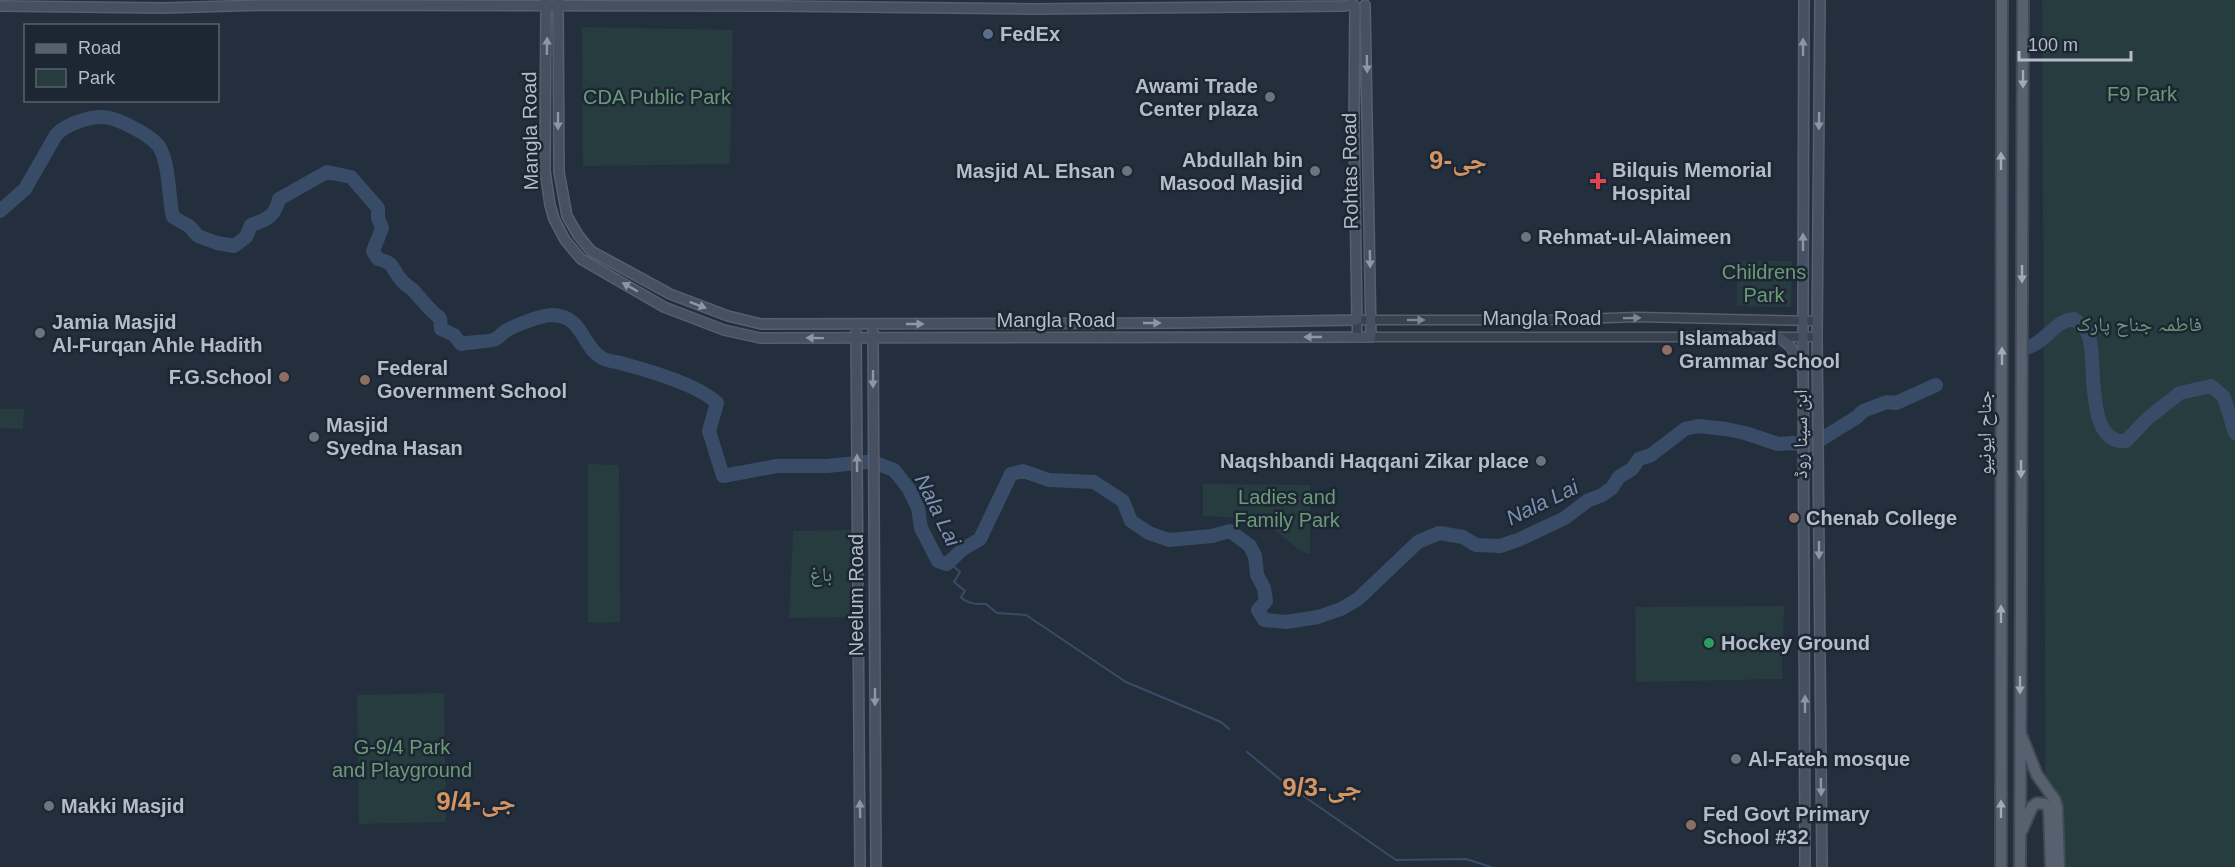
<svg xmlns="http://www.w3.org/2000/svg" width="2235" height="867" font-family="Arial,'Noto Naskh Arabic',sans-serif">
<rect width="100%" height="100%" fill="#242f3e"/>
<path fill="#263c3f" d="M 2042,0 L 2235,0 L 2235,867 L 2046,867 Z
M 582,27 L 733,30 L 730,164 L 583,166 Z
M 1737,261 L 1792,261 L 1791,307 L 1737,306 Z
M 0,409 L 24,409 L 23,429 L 0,428 Z
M 588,464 L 619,465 L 620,622 L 588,623 Z
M 1203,484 L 1310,485 L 1310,554 L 1300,551 L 1274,529 L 1259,528 L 1241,518 L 1203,516 Z
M 851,530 L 850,617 L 789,618 L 793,531 Z
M 1784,606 L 1782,679 L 1636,682 L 1635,607 Z
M 444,693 L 446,822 L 359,824 L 357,695 Z"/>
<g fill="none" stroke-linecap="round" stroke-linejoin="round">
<path stroke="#394c67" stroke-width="2" d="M 950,563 L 960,572 L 954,582 L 965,591 L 961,597 C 967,604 977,604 986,604 L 997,613 L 1026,615 L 1126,682 L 1221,722 L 1229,729
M 1247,752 L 1286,784 L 1396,860 L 1466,859 L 1491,867"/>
<path stroke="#394c67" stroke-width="14" d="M 0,211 L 25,189 L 56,135 C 66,124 88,117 103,117 C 116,117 148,134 157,144 C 170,159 168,197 173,217 L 189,226 L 198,236 L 217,243 L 234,246 L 246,237 L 251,225 C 267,220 275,216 279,199 L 327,172 L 351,177 L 378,208 L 378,218 L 382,228 L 373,251 L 378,259 C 396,263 391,269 402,281 C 405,284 409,287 413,290 C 422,300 429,310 440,318 L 441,329 L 454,335 L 461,344 C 472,342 483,342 493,340 C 498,339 500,335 504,332 C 513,326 541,315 552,315 C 584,316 581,346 602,358 C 608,362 617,361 624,364 C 650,371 699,385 717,403 L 709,431 L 723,476 L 777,466 L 827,466 L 867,462 L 878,464 L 894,470 L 909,489 L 918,508 L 921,528 L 938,561 L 947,564 L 963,549 L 980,539 L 1011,474 L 1023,471 L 1049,480 L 1094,482 L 1123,501 L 1131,521 L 1149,533 L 1169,540 L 1212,536 L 1230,531 L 1250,546 L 1255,556 L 1257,575 L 1264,588 L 1266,601 L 1258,610 L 1264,620 L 1286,622 L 1318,617 L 1341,609 L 1358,599 L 1418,542 L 1439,533 L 1463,537 L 1476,545 L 1500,546 L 1518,540 L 1565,518 L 1587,501 L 1602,495 L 1612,488 L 1619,477 L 1632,469 L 1639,459 L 1651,455 L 1685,429 L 1698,426 L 1726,429 L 1745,433 L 1778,444 L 1792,443 L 1812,445 L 1857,417 L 1863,411 L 1887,402 L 1896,403 L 1936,385
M 2029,347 C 2047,341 2054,321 2074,319 C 2081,324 2087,329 2089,337 C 2097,360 2084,445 2126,441 L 2147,419 L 2180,393 L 2211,386 L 2224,397 L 2235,433"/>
<g stroke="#565f6c" stroke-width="11">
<path id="tertiary" d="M 1357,337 L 1357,320 L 1550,320 L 1637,317 L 1817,321
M 1371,337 L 1817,337"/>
</g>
<g stroke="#565f6c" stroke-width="12">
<path id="secondary" d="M 546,0 L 545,171 L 550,205 L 554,219 L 565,240 L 581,259 L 664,307 L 724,330 L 760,338 L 1371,337 L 1365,5
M 558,0 L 559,172 L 567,216 L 578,235 L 591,251 L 670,294 L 728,316 L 761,324 L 1179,323 L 1357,320 L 1354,127 L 1355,6
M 1804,0 L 1803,321 L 1805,867
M 1820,0 L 1817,337 L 1822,867
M 0,6 L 163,8 L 267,5 L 775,6 L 1033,9 L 1343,6 L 1353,4
M 856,332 L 860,867
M 873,332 L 876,867
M 1780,338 L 1791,347 L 1800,366"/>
</g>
<g stroke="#414a57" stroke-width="14">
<path id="primary" d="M 2022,737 L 2037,775 L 2055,800 L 2057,807 L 2059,867
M 2022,830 L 2032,807 L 2037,803 L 2045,804 L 2049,808 L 2051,867
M 2001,867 L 2002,0
M 2020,867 L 2023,0"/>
</g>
<use href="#tertiary" stroke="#38414e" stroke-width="8"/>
<use href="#secondary" stroke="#465061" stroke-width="9"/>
<use href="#primary" stroke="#56606e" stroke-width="10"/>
</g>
<defs><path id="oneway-solid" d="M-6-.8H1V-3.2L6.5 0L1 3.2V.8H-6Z" transform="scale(1.5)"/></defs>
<g fill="#8e96a5">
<use href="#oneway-solid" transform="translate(547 46) rotate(-89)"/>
<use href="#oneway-solid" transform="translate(1803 47) rotate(-90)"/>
<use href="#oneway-solid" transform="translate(1367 64) rotate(89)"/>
<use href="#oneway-solid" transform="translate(558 121) rotate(90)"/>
<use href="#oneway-solid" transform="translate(1819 121) rotate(91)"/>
<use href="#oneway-solid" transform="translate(1803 242) rotate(-90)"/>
<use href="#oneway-solid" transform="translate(1370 259) rotate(89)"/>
<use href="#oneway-solid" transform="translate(630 287) rotate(-150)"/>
<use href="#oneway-solid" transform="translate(698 305) rotate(21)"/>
<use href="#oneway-solid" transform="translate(1152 323)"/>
<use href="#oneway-solid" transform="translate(915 324)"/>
<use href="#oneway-solid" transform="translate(1313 337) rotate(-180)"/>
<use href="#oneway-solid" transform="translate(815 338) rotate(-179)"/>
<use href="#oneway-solid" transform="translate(873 379) rotate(90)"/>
<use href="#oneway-solid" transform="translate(857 463) rotate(-90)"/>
<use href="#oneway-solid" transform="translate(1819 550) rotate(90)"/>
<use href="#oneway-solid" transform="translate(875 697) rotate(90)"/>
<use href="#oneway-solid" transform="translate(1805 704) rotate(-90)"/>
<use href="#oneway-solid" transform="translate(1821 787) rotate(89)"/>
<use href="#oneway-solid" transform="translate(860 809) rotate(-91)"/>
</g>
<g fill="#a1aab7">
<use href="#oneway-solid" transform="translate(2023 79) rotate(90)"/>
<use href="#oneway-solid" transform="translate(2001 161) rotate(-90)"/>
<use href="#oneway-solid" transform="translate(2022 274) rotate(90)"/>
<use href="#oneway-solid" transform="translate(2002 356) rotate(-90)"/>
<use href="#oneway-solid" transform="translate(2021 469) rotate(90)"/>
<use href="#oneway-solid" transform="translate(2001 614) rotate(-90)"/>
<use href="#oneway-solid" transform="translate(2020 685) rotate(90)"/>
<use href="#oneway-solid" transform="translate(2001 809) rotate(-90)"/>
</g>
<g fill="#7c8592">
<use href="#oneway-solid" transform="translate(1632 318) rotate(-1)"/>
<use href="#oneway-solid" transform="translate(1416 320)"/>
</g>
<circle fill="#5c6f8a" stroke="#1d2633" stroke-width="2" cx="988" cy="34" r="6"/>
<g fill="#6b7280" stroke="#1d2633" stroke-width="2">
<circle cx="1270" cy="97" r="6"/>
<circle cx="1127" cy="171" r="6"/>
<circle cx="1315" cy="171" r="6"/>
<circle cx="1526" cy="237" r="6"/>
<circle cx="40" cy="333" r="6"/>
<circle cx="314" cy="437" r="6"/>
<circle cx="1541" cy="461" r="6"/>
<circle cx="1736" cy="759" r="6"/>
<circle cx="49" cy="806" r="6"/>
</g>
<path fill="#e0444e" stroke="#1d2633" stroke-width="2" d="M1595 172h6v6h6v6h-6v6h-6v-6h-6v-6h6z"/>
<g fill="#8d6e63" stroke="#1d2633" stroke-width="2">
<circle cx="1667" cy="350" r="6"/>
<circle cx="284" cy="377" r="6"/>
<circle cx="365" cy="380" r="6"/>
<circle cx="1794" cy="518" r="6"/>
<circle cx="1691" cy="825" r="6"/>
</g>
<circle fill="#2e9e5b" stroke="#1d2633" stroke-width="2" cx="1709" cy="643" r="6"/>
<g text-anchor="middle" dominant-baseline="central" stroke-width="5" stroke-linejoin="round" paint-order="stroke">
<g font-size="20" font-weight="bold" fill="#b4bcc9" stroke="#1d2633" text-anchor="start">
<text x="1000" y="34">FedEx</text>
<text x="1258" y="86" text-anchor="end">Awami Trade<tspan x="1258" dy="23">Center plaza</tspan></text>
<text x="1303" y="160" text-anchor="end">Abdullah bin<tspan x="1303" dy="23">Masood Masjid</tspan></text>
<text x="1612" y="170">Bilquis Memorial<tspan x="1612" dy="23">Hospital</tspan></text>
<text x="1115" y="171" text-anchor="end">Masjid AL Ehsan</text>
<text x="1538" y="237">Rehmat-ul-Alaimeen</text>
<text x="52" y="322">Jamia Masjid<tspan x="52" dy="23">Al-Furqan Ahle Hadith</tspan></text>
<text x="1679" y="338">Islamabad<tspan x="1679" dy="23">Grammar School</tspan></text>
<text x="377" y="368">Federal<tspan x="377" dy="23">Government School</tspan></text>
<text x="272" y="377" text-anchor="end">F.G.School</text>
<text x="326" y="425">Masjid<tspan x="326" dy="23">Syedna Hasan</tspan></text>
<text x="1529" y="461" text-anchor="end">Naqshbandi Haqqani Zikar place</text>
<text x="1806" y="518">Chenab College</text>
<text x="1721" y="643">Hockey Ground</text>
<text x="1748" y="759">Al-Fateh mosque</text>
<text x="61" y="806">Makki Masjid</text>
<text x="1703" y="814">Fed Govt Primary<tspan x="1703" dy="23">School #32</tspan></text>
</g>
<g font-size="20" fill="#6b9a76" stroke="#1d2633">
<text x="2142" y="94">F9 Park</text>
<text x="657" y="97">CDA Public Park</text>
<text x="1764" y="272">Childrens<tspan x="1764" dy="23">Park</tspan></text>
<text x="2139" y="324">فاطمہ جناح پارک</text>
<text x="1287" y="497">Ladies and<tspan x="1287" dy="23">Family Park</tspan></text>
<text x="821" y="574">باغ</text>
<text x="402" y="747">G-9/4 Park<tspan x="402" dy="23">and Playground</tspan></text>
</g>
<g font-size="20" fill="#b4bcc9" stroke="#1d2633">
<text transform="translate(530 131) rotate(-91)">Mangla Road</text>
<text transform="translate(1350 171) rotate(-91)">Rohtas Road</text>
<text x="1542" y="318">Mangla Road</text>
<text x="1056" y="320">Mangla Road</text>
<text transform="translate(1984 433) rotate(-90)">جناح ایونیو</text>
<text transform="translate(1800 434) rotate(-90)">ابن سینا روڈ</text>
<text transform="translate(856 595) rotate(-90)">Neelum Road</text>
</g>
<g font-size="21" font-style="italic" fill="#7c92b1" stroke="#1d2633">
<text transform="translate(1542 502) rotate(-26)">Nala Lai</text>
<text transform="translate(938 510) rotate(64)">Nala Lai</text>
</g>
<g font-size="26" font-weight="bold" fill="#d59563" stroke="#1d2633">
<text x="1458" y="160">جی-9</text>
<text x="1322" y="787">جی-9/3</text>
<text x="476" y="801">جی-9/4</text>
</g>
</g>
<rect x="24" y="24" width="195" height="78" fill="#1d2633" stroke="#59626f" stroke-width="1.5"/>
<rect x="36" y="44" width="30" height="9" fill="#56606e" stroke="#59626f" stroke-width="1.5"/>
<text x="78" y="54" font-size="18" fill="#b4bcc9">Road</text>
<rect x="36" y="69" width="30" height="18" fill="#263c3f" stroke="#59626f" stroke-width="1.5"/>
<text x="78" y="84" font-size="18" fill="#b4bcc9">Park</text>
<path d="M2019 51v9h112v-9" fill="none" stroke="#b4bcc9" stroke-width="3"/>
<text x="2028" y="51" font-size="18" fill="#b4bcc9" stroke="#1d2633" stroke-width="4.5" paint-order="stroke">100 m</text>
</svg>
